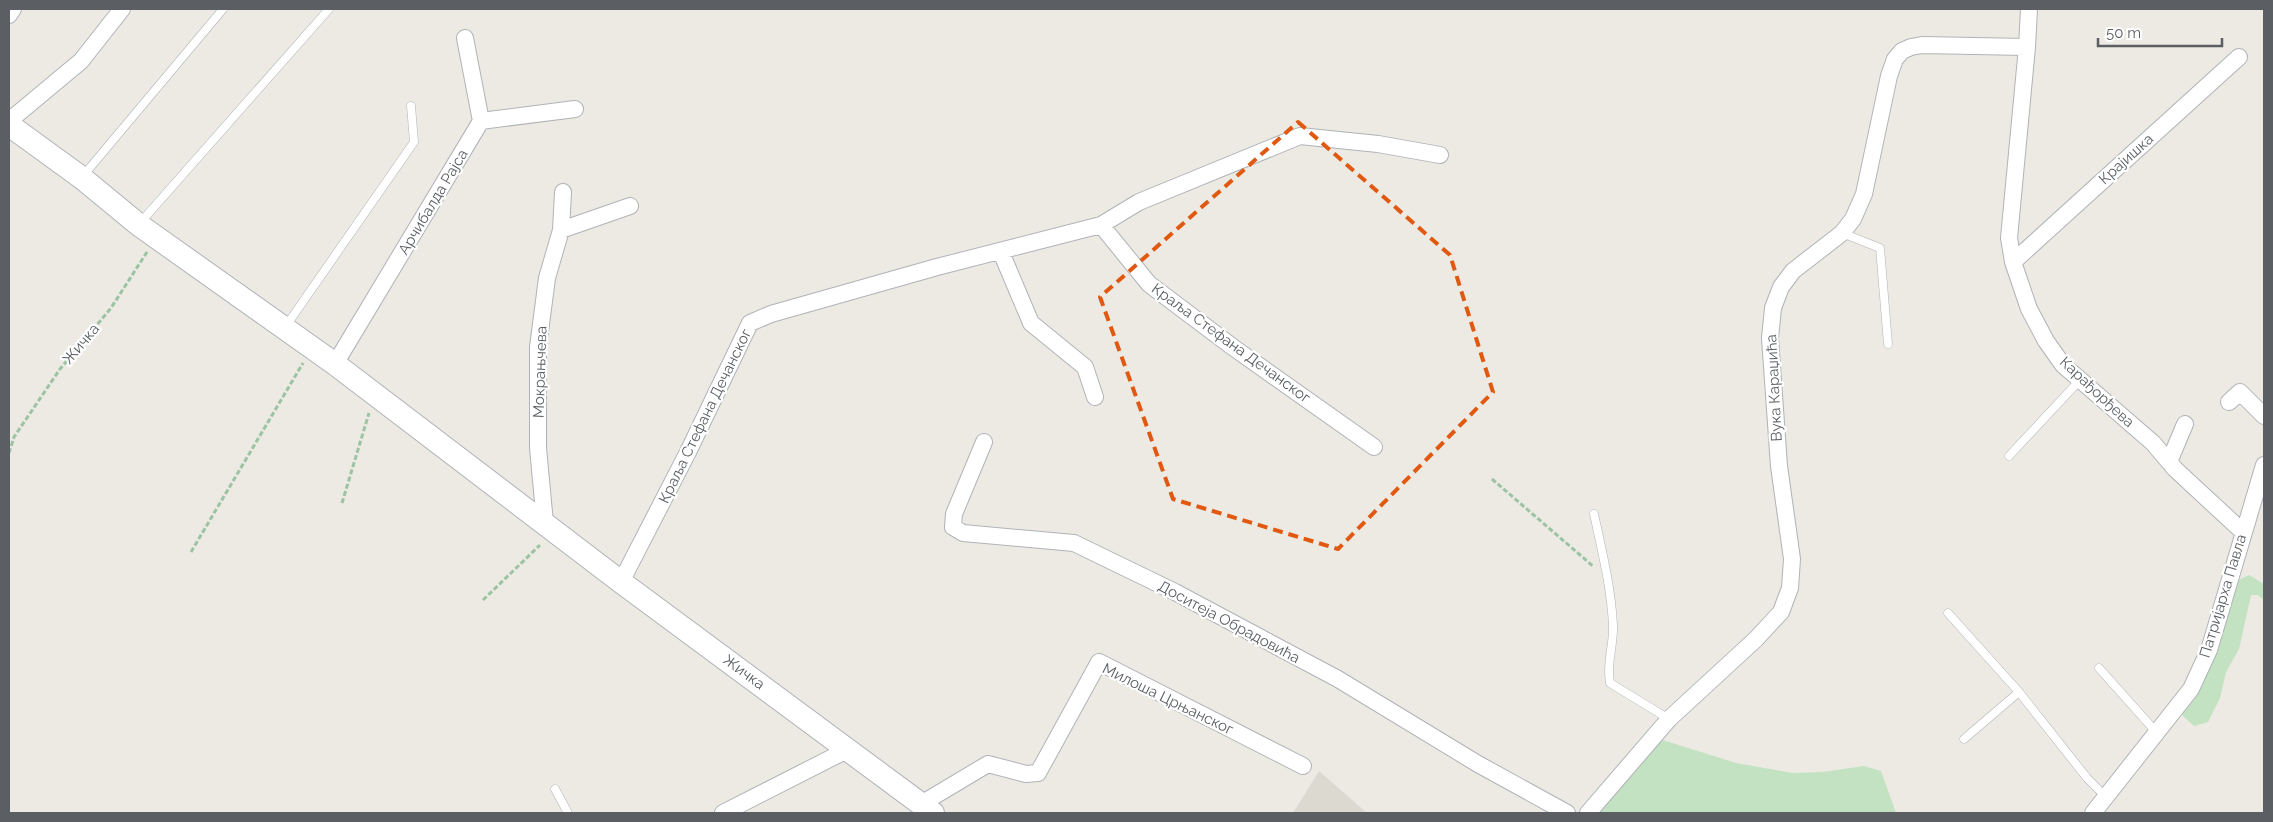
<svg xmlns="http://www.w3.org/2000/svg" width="2273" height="822" font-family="Raleway,sans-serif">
<rect width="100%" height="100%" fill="#eceae3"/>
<path fill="#dcd9d1" d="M 1319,771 L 1367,813 L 1293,813 Z"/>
<path fill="#c2e2c1" d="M 2249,575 L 2264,584 L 2264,600 L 2258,595 L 2251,595 L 2239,649 L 2226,672 L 2220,698 L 2208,722 L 2194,726 L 2182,715 L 2188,699 L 2216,654 L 2239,580 Z
M 1653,737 L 1736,763 L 1792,773 L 1823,772 L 1864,766 L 1881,771 L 1896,813 L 1588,813 Z"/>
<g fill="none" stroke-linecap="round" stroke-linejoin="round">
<g stroke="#b0b3b7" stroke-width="9">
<path id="lane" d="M 83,176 L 223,9
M 140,223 L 329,9
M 1842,233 L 1880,248 L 1888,344
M 286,326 L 414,142 L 411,106
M 2009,456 L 2080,380
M 1594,514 C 1602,551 1611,587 1613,625 C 1614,645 1606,663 1610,683 L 1669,719
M 1948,613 L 2019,692 L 2087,778 L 2107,798
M 2099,668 L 2157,733
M 1964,739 L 2019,692
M 555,789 L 568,813"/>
</g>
<g stroke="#b0b3b7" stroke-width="18">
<path id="street" d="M 2029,9 L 2027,47 L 2009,238 L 2013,262 L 2029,309 L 2046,341 L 2063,365 L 2153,443 L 2175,469 L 2243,532
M 9,15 L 13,9
M 465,38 L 481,121
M 9,121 L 81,61 L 122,9
M 1101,225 L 1149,284 L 1234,348 L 1374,447
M 561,230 L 630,206
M 1001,252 L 1031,323 L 1085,367 L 1095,397
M 2013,262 L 2239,57
M 335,364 L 481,121 L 575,109
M 2229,402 L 2240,392 L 2264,416
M 984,442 L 954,514 L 953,527 L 963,533 L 1074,543 L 1175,592 L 1338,679 L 1478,764 L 1567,813
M 2169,462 L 2185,424
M 545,523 L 538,448 L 538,347 L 547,278 L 561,230 L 563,192
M 621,582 L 688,452 L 750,323 L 771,314 L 937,267 L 1101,225 L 1139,202 L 1300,136 L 1378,144 L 1440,155
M 921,804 L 988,764 L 1026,774 L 1038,773 L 1099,662 L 1303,766
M 723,813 L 849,749
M 1588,813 L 1669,719 L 1756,639 L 1781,612 L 1790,588 L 1792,559 L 1779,466 L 1770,338 L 1773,308 L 1781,287 L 1793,271 L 1842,233 L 1853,219 L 1864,194 L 1889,76 L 1895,59 L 1902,51 L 1911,47 L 1922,45 L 2027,47
M 2093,813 L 2191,689 L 2209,650 L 2264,465"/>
</g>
<g stroke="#afb2b7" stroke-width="24">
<path id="secondary" d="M 9,125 L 82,178 L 139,225 L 335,364 L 621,582 L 933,813"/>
</g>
<path stroke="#9bc3a4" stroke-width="3" stroke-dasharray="5 2.5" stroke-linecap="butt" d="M 9,453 L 14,437 L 60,369 L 111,308 L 147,252
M 1492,479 L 1594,567
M 342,503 L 369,413
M 191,552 L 303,363
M 483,600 L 540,545"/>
<use href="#lane" stroke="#fff" stroke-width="8"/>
<use href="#street" stroke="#fff" stroke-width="16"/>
<use href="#secondary" stroke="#fff" stroke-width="22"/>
</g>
<path fill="none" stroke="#e15910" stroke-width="4" stroke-dasharray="10 6" stroke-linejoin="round" d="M 1298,122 L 1450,255 L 1493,392 L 1338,549 L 1173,499 L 1100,297 Z"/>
<g text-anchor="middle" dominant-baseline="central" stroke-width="4.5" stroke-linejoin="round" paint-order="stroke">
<g font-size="15" fill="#5b5e62" stroke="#fff">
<text transform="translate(2126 159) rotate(-42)">Крајишка</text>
<text transform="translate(433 202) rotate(-59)">Арчибалда Рајса</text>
<text transform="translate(1231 343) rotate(36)">Краља Стефана Дечанског</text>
<text transform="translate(81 344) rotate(-50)">Жичка</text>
<text transform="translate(540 372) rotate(-88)">Мокрањчева</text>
<text transform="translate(1774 388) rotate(-93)">Вука Караџића</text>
<text transform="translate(2097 392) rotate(43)">Карађорђева</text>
<text transform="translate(705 416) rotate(-64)">Краља Стефана Дечанског</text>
<text transform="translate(2223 596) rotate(-73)">Патријарха Павла</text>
<text transform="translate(1229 622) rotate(28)">Доситеја Обрадовића</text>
<text transform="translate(744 672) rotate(36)">Жичка</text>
<text transform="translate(1168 699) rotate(26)">Милоша Црњанског</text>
</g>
</g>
<rect width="2273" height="822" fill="none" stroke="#5b5e62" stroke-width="20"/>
<path d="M2098 38v8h124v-8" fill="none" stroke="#5b5e62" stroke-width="2.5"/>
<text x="2106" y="38" font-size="15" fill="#5b5e62" stroke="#ffffff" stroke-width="4" paint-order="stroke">50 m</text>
</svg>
